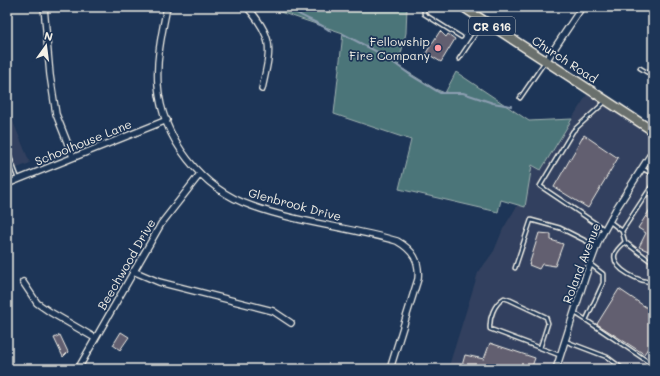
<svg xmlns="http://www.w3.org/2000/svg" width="660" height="376" font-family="Mali,sans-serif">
<rect width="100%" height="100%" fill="#1d3557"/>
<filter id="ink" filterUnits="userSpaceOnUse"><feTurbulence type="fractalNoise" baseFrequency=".025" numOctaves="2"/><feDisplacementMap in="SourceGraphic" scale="8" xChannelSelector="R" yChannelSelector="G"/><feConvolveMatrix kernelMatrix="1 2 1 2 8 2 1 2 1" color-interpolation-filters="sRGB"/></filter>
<g filter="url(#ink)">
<path fill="#32415e" d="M 590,90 L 653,131 L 653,369 L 448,369 L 478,273 L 494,251 L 503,229 L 528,188 L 532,165 L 540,169 Z
M 7,107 L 30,163 L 7,172 Z"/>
<path fill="#4c7479" stroke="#a0b2b0" d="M 265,7 L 407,7 L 406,33 L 398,66 L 435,89 L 445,93 L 456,72 L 529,121 L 572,119 L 541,170 L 532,165 L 525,207 L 501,200 L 498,212 L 399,189 L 411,140 L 334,114 L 343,33 Z"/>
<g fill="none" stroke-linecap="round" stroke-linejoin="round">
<path stroke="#8c9eb1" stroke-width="2" d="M 291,7 C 293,15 322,23 330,31
M 343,34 L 383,55 L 412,76 L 440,93 L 463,93 L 493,103 L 511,106"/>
</g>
<path fill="#625e70" stroke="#f4f1e8" d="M 440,31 L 446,37 L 448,34 L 455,39 L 441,62 L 426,53 Z
M 584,135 L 618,158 L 588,208 L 554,187 Z
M 653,205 L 653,253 L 639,247 L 646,233 L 638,228 Z
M 539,233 L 551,234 L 551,240 L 563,244 L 555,266 L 542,264 L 539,269 L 529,265 Z
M 619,289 L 653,312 L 653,341 L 644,354 L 597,324 Z
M 121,332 L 129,337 L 120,350 L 113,345 Z
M 60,335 L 68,352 L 63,357 L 54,338 Z
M 490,343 L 535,358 L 531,369 L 461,369 L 465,355 L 484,359 Z"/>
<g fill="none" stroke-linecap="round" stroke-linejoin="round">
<g stroke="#f4f1e8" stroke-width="5.5">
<path id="lane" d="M 424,7 L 424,14 L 461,37
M 459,59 L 483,23
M 640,68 L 653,76
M 520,98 L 544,63
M 7,150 L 18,179
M 643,169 L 653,174
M 609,221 L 622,231 L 625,242 L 653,263
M 604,229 L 540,186 L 573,131 L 606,101
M 622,231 L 653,184
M 625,242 C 621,246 617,249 615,254 C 611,270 641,282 653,282
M 515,268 L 531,220 L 560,228 L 596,246
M 575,313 L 586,320 L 603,283 L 603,274 L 590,264
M 586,320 L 653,365
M 565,341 L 607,357 L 623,369
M 540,348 L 548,323 L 546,317 L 510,300 L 504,298 C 494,304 489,318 490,329 L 559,355"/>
</g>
<g stroke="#f4f1e8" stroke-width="8">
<path id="street" d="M 44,7 L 50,75 L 56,114 L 73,157
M 167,7 C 162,32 156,59 158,85 C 162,139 202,189 252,206 C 299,223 349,227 397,241 C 413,250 420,261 418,279 L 390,369
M 247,7 C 276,39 270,51 262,89
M 546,61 L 582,7
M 7,184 L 167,120
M 133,271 L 159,282 L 273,311 L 291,323
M 23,282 L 37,303 L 50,312 L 95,338
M 78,369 L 161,224 L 200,174
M 556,369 L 586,275 L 599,240 L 616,209 L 653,151"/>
</g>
<g stroke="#f4f1e8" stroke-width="11">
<path id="primary" d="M 463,7 L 653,131"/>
</g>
<use href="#lane" stroke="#1d3557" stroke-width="2.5"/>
<use href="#street" stroke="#1d3557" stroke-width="5.5"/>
<use href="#primary" stroke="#6b706d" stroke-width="8"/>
</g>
</g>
<circle fill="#ff9aa2" stroke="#1d3557" stroke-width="1.5" cx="438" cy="48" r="4"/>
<g text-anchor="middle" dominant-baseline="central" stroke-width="3.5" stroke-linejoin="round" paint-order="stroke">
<rect fill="#1d3557" stroke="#b4b9bc" stroke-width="1" x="469" y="17" width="46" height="18" rx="3"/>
<g font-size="11" font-weight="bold" fill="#f4f1e8">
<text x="492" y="26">CR 616</text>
</g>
<g font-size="12" fill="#f4f1e8" stroke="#1d3557" text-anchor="end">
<text x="430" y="41">Fellowship<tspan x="430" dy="14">Fire Company</tspan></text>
</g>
<g font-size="12" fill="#f4f1e8" stroke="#1d3557">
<text transform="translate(565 59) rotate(33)">Church Road</text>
<text transform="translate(83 142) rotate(-22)">Schoolhouse Lane</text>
<text transform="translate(295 204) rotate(15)">Glenbrook Drive</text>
<text transform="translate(581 263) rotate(-69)">Roland Avenue</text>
<text transform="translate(126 264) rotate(-60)">Beechwood Drive</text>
</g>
</g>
<rect width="660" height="376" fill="none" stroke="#1d3557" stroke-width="24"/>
<rect x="12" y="12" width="636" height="352" fill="none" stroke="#f4f1e8" stroke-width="1.5" filter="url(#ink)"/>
<g transform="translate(46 46) rotate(14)" stroke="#1d3557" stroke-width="3" paint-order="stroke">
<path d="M0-3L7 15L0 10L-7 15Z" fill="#f4f1e8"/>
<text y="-6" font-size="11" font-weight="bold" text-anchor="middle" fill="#f4f1e8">N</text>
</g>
</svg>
